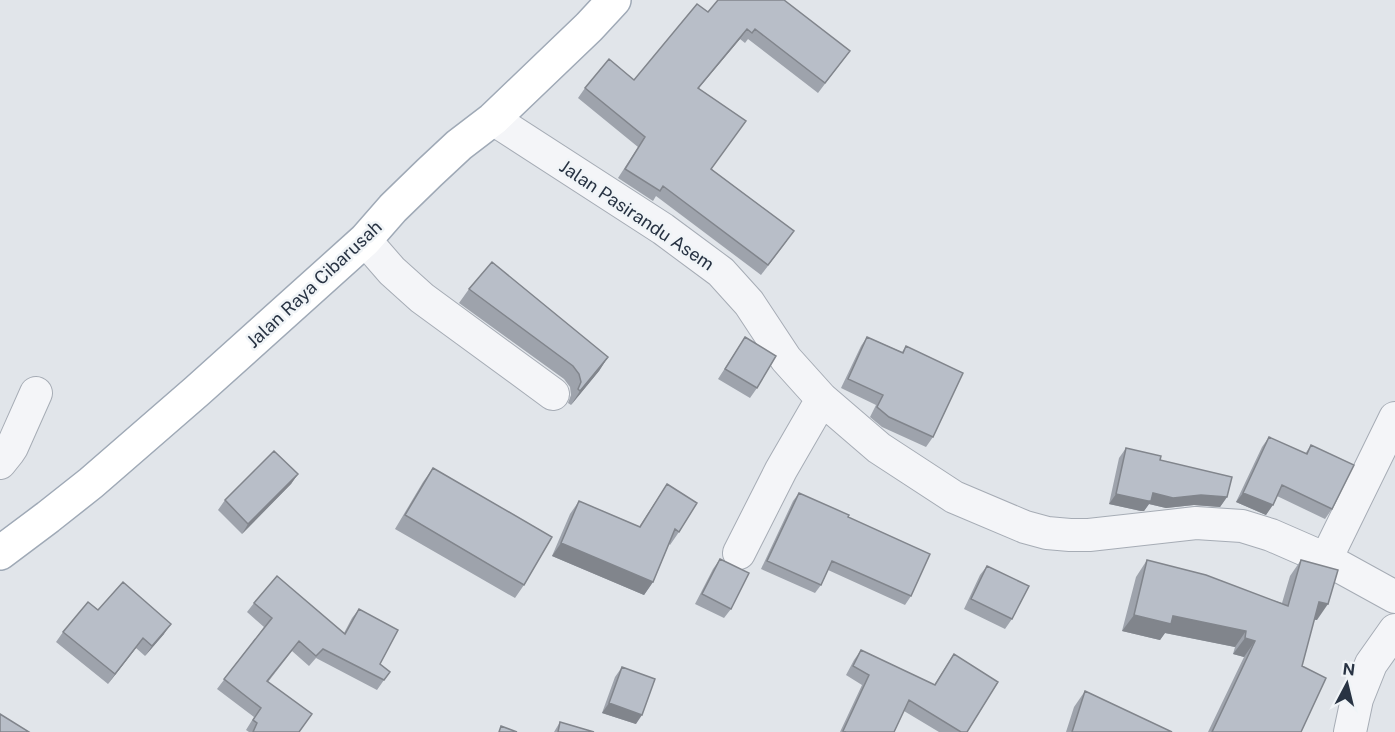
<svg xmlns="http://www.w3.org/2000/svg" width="1395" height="732" font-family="'Public Sans',sans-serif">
<rect width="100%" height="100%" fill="#e1e5ea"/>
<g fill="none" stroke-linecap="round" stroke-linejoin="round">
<g stroke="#a6acb5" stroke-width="34">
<path id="street" d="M 493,119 L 663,229 L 721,272 L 749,303 L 786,359 L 822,399 L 879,448 L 954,497 L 1025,527 L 1047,533 L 1070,535 L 1089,535 L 1196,523 L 1242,526 L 1271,535 L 1326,559 L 1395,597
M 365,240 L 392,271 L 422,298 L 553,394
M 0,463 L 8,453 L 12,447 L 36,393
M 739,553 L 781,470 L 822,399
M 1326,559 L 1395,418
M 1350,732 L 1357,699 L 1371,664 L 1395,630"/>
</g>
<g stroke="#9fa9b6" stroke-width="36">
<path id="primary" d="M 0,553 L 48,517 L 91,483 L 197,391 L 365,240 L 393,208 L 429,173 L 459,145 L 493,119 L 589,27 L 614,0"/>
</g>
<use href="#street" stroke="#f4f5f8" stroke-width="32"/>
<use href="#primary" stroke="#fff" stroke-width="33"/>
</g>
<path fill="#9ea3ac" d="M 708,12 L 850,51 L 818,93 L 748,39 L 745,43 L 740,39 L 699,88 L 712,169 L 787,241 L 761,275 L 656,196 L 653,201 L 618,178 L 638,147 L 578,98 L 585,88 L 634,80 Z
M 469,289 L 608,357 L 599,371 L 571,405 L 568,403 L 571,395 L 570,387 L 564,379 L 459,303 Z
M 745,337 L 757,388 L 750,398 L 718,379 Z
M 867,337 L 902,352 L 906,346 L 933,437 L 926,447 L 882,427 L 870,417 L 876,405 L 841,388 L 861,346 Z
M 1269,437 L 1305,454 L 1311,445 L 1332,509 L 1325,519 L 1277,496 L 1266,515 L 1236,502 L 1262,447 Z
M 1126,448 L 1160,460 L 1227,497 L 1220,507 L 1194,505 L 1166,508 L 1149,504 L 1144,511 L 1141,511 L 1109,504 L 1119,458 Z
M 433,468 L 524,585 L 515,598 L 395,529 L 423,482 Z
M 298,474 L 291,484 L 242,534 L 218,510 L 225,500 Z
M 667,484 L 679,532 L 670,545 L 669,544 L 653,582 L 644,595 L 552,556 L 570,514 L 579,501 L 639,527 Z
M 799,493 L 848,517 L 911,596 L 905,605 L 828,570 L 821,585 L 815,593 L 761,569 L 793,501 Z
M 720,559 L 731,609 L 724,618 L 695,604 L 713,569 Z
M 1147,560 L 1282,603 L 1290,576 L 1301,560 L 1317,620 L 1314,620 L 1302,666 L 1301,732 L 1208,732 L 1244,657 L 1233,654 L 1235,647 L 1165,633 L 1160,640 L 1122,631 L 1136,577 Z
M 987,566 L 1012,619 L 1005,629 L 964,609 L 980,575 Z
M 254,603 L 344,633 L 352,618 L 359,609 L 380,664 L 384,680 L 377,690 L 316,658 L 309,666 L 292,651 L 268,682 L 300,732 L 249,732 L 246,730 L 254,717 L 217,689 L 264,627 L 247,612 Z
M 98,610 L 164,634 L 145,656 L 136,648 L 108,684 L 56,642 L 63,632 Z
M 861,650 L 934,685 L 954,654 L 967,732 L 939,732 L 904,711 L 894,732 L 840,732 L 862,685 L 846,675 L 854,660 Z
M 622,667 L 636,724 L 602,713 L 615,677 Z
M 1085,691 L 1172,732 L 1066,732 L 1074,707 Z
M 560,722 L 594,732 L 554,732 Z"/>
<path fill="#81858c" d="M 747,29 L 740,39 L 691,97 L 698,88 Z
M 608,357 L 599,371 L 571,405 L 580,391 Z
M 298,474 L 291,484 L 242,534 L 248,524 Z
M 1153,493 L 1201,495 L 1227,497 L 1220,507 L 1194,505 L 1166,508 L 1149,504 L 1144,511 L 1141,511 L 1109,504 L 1116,494 Z
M 1243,493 L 1273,505 L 1266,515 L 1236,502 Z
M 561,543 L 653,582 L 644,595 L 552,556 Z
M 1319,602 L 1328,604 L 1317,620 L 1308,618 Z
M 1134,615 L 1173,616 L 1246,631 L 1235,647 L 1165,633 L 1160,640 L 1122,631 Z
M 171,624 L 164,634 L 145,656 L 152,646 Z
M 143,638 L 136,648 L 108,684 L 115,674 Z
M 1245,638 L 1255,641 L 1244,657 L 1233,654 Z
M 609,703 L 642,715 L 636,724 L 602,713 Z"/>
<path fill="#b8bec8" stroke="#81858c" stroke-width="1.5" d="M 718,0 L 784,0 L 850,51 L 825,83 L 755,29 L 752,33 L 747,29 L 698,88 L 746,121 L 711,169 L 794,231 L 768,265 L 663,186 L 660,191 L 625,169 L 645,137 L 585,88 L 609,59 L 634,80 L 697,4 L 708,12 Z
M 492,262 L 608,357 L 580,391 L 578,389 L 581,382 L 579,374 L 573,366 L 469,289 Z
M 745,337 L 776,356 L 757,388 L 725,369 Z
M 867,337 L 903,353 L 906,346 L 963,373 L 933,437 L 889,417 L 877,407 L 883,395 L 848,379 Z
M 1269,437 L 1307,454 L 1311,445 L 1354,465 L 1332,509 L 1282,485 L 1273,505 L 1243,493 Z
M 1126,448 L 1161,456 L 1160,460 L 1232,477 L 1227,497 L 1201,495 L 1173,498 L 1153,493 L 1151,501 L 1148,501 L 1116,494 Z
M 274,451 L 298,474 L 248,524 L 225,500 Z
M 433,468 L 552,537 L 524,585 L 405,515 Z
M 667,484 L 697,503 L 679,532 L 675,529 L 653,582 L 561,543 L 579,501 L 640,527 Z
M 799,493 L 849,515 L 848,517 L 930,554 L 911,596 L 832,561 L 821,585 L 767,561 Z
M 720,559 L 749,573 L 731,609 L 702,594 Z
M 1147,560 L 1206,575 L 1288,606 L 1301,560 L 1338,570 L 1328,604 L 1319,602 L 1302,666 L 1326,678 L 1301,732 L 1212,732 L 1255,641 L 1245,638 L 1246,631 L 1173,616 L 1171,624 L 1134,615 Z
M 987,566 L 1029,586 L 1012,619 L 971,599 Z
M 277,576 L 345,634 L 359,609 L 398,630 L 380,664 L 390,672 L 384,680 L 323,649 L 316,656 L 299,641 L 267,681 L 312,714 L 299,732 L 253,732 L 257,723 L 253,720 L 261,708 L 224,679 L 272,618 L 254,603 Z
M 123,582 L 171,624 L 152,646 L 143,638 L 115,674 L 63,632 L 88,602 L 98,610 Z
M 861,650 L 935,685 L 954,654 L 998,682 L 967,732 L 961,732 L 909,700 L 894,732 L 846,732 L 843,731 L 869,675 L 853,666 Z
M 622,667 L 655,679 L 642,715 L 609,703 Z
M 1085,691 L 1172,732 L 1072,732 Z
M 0,714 L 29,732 L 0,732 Z
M 560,722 L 594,732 L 558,732 Z
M 501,726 L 517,732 L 499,732 Z"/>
<g text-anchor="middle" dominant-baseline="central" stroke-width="5" stroke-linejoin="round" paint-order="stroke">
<g font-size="18" fill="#283343" stroke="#f0f4f7">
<text transform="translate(637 215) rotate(34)">Jalan Pasirandu Asem</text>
<text transform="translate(314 284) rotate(-43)">Jalan Raya Cibarusah</text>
</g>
</g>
<g transform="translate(1347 684) rotate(7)" stroke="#f0f4f7" stroke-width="4.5" paint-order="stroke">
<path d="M0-4.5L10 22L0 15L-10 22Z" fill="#283343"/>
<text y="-9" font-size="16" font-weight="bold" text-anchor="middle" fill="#283343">N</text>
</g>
</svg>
